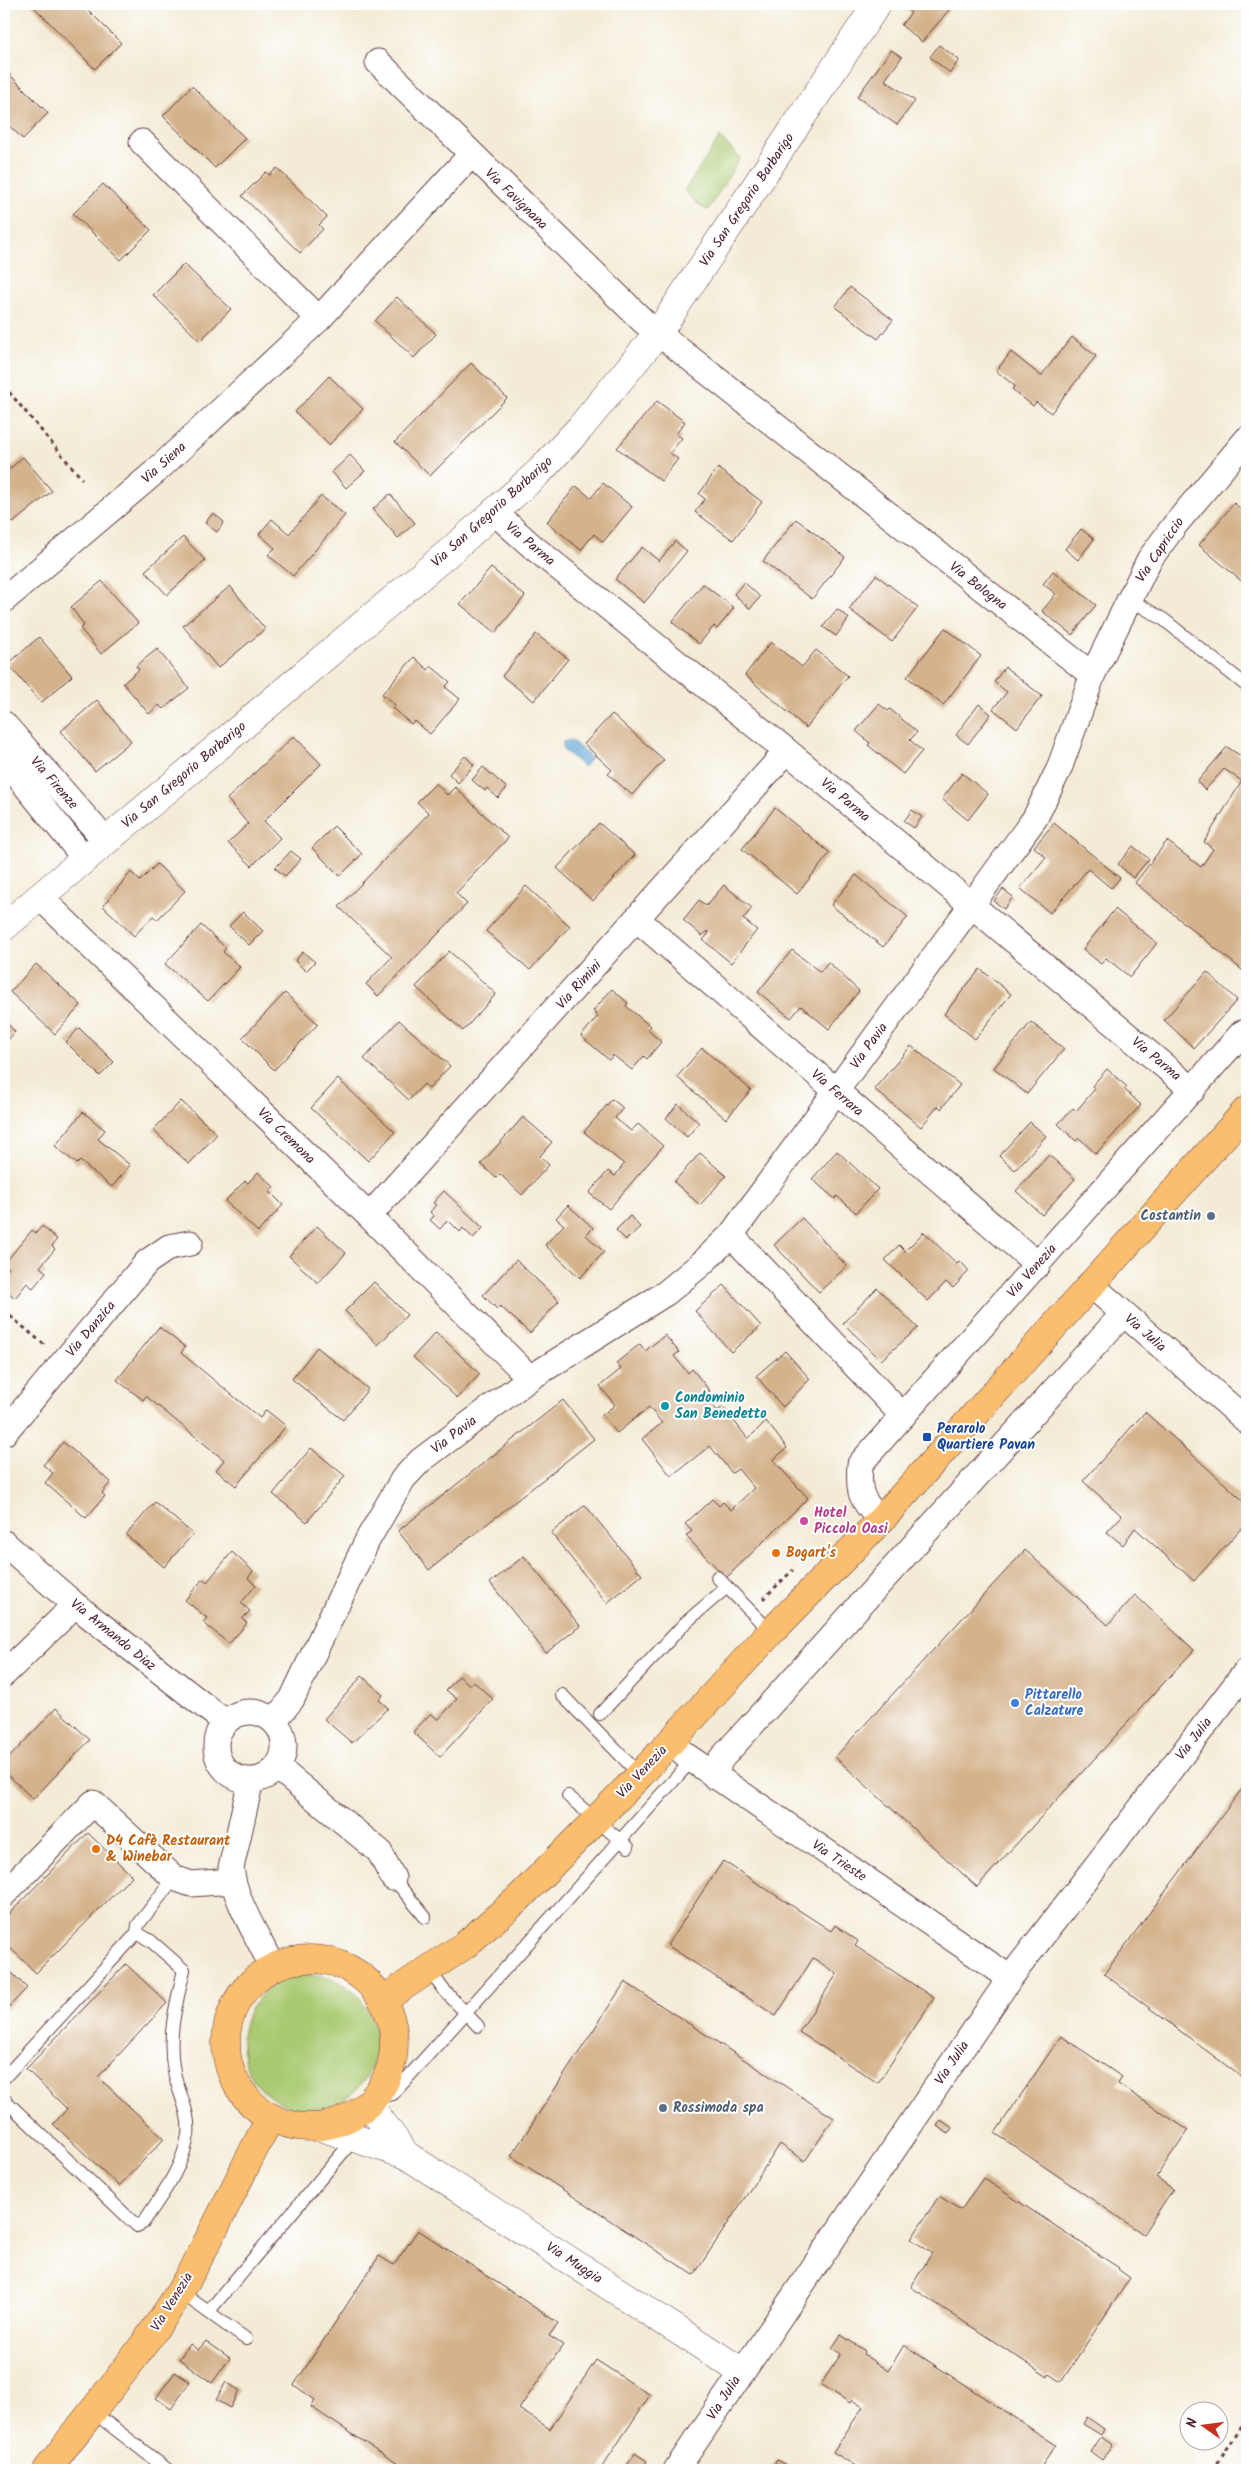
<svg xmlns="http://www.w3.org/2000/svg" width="1251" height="2474" font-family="Kalam,sans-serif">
<rect width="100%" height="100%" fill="#fff"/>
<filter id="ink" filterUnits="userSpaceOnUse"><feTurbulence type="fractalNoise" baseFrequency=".02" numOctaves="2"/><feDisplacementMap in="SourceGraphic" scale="10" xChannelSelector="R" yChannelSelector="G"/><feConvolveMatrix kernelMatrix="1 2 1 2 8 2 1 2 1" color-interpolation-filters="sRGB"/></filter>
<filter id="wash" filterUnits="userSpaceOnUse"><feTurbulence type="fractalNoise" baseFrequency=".0096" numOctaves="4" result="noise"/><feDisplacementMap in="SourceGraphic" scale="20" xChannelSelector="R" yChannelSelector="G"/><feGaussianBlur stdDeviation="1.12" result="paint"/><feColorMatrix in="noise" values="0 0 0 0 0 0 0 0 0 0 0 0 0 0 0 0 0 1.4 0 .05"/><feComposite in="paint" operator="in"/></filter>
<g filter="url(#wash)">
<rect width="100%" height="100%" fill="#f3ebd5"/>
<path fill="#aaca72" stroke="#7a744e" d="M 720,137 L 740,158 L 708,210 L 701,207 L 684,191 Z
M242 2042a67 67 0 1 1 134 0a67 67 0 1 1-134 0Z"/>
<path fill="#61a7d7" stroke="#566381" d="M 571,740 L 591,758 L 584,767 L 563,750 L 563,742 Z"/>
<g id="blocks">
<path fill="#d4b28b" d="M 31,4 L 82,4 L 121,43 L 95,69 Z
M 908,4 L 954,4 L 922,42 L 901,25 L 911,13 L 905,8 Z
M 939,45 L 959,60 L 950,73 L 930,57 Z
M 891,50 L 902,57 L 885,80 L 915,101 L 897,125 L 857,97 Z
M 4,69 L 48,113 L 23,139 L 4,121 Z
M 192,86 L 245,138 L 215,168 L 163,116 Z
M 277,168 L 327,217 L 319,225 L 323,229 L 300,253 L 242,196 L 266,172 L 270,175 Z
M 103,184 L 151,230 L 121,260 L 73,214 Z
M 184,264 L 231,309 L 200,341 L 153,295 Z
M 850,287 L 893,320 L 878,339 L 835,307 Z
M 397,297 L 436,334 L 414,358 L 375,321 Z
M 1072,337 L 1096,356 L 1051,413 L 1036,402 L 1033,406 L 1012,389 L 1015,386 L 996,371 L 1011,352 L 1041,376 Z
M 471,363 L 507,398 L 430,476 L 395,442 Z
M 329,376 L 363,409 L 329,445 L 295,412 Z
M 657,401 L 685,422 L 676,434 L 682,438 L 670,453 L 678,459 L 661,481 L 617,448 Z
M 350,455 L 365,471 L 346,488 L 332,472 Z
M 23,457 L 52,491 L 13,523 L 4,511 L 4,474 Z
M 718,468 L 762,502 L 733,540 L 695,512 L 705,499 L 699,494 Z
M 603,483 L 632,507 L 603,542 L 594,534 L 581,550 L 547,522 L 576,486 L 591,498 Z
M 390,494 L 415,523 L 398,538 L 373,509 Z
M 321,496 L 345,515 L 293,576 L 268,555 L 275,548 L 259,534 L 272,519 L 289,534 Z
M 1234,503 L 1247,515 L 1246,585 L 1199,545 Z
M 213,513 L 224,522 L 217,532 L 205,523 Z
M 796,519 L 845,557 L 812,599 L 763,561 Z
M 1081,529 L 1094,539 L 1078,560 L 1065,549 Z
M 183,537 L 205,560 L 167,595 L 145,571 Z
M 675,541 L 687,551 L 644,603 L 615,579 L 642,547 L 659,561 Z
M 491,568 L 525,596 L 495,633 L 460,604 Z
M 1053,571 L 1096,605 L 1072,635 L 1042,611 L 1056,594 L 1043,584 Z
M 876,575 L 918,607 L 892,642 L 849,609 Z
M 102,581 L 138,623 L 101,654 L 80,628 L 84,625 L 71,607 Z
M 744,582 L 760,597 L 750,609 L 734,594 Z
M 703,584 L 734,608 L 717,629 L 714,626 L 699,644 L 672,622 Z
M 230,586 L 265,629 L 218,668 L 183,626 Z
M 837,609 L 849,618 L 836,636 L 823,627 Z
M 945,628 L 981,656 L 943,705 L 907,677 Z
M 536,634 L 568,659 L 534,701 L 502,676 Z
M 39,637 L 72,676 L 41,703 L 8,664 Z
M 771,642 L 802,667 L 816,650 L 848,676 L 806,728 L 745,675 Z
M 157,649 L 189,688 L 163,709 L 159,705 L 149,714 L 123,683 L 139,670 L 136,666 Z
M 414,657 L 428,670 L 431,666 L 450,682 L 445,687 L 460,699 L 430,734 L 415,721 L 411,724 L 392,708 L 395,705 L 382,694 Z
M 1005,667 L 1042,696 L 1017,728 L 993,709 L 1007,692 L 994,682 Z
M 97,700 L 131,741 L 95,771 L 61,731 Z
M 879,704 L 888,711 L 890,709 L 917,732 L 910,740 L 922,751 L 903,774 L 868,745 L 870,743 L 856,731 Z
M 979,704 L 991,714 L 968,744 L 956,735 Z
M 612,714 L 664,760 L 632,795 L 608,774 L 612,770 L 584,744 Z
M 294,736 L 321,764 L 264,821 L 280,838 L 252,866 L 228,843 L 248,824 L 227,799 Z
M 1227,747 L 1247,760 L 1247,974 L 1135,883 L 1167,841 L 1201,867 L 1213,849 L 1204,842 L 1242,781 L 1224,769 L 1205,790 L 1197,782 Z
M 465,756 L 474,765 L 458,783 L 449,774 Z
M 483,767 L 507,788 L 498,798 L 487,788 L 485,791 L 472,780 Z
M 962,773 L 988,794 L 968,820 L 942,799 Z
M 436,783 L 447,795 L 455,787 L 508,838 L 456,893 L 467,904 L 378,996 L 366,984 L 392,957 L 339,907 L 429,813 L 417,802 Z
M 775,808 L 830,853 L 797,894 L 742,849 Z
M 912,810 L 922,817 L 914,828 L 904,821 Z
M 599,823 L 635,855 L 593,901 L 557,868 Z
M 1054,823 L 1120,878 L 1111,888 L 1088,869 L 1050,913 L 1020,888 L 1046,857 L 1034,847 Z
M 334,826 L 362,854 L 340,876 L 312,848 Z
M 1133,846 L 1149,859 L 1133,878 L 1118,864 Z
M 291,851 L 301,859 L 285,876 L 275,868 Z
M 157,864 L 185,891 L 157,920 L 153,916 L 134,936 L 103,906 L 131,872 L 140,881 Z
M 856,875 L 908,917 L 883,947 L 831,905 Z
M 724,885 L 752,908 L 743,919 L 757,930 L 731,963 L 703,940 L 709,933 L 707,931 L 702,936 L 683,920 L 699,900 L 706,906 Z
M 526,886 L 570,926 L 530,970 L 486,931 Z
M 1003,889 L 1013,897 L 1004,909 L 994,901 Z
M 1115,909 L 1157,943 L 1130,977 L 1106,958 L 1101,964 L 1083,949 Z
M 243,912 L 263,931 L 249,945 L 229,926 Z
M 201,925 L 226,948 L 223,952 L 240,967 L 208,1001 L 165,964 Z
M 792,950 L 820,972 L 828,962 L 859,991 L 829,1029 L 801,1006 L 791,1018 L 758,992 Z
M 449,951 L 496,994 L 463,1031 L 416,987 Z
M 303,952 L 315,962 L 306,971 L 295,961 Z
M 36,964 L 81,1005 L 55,1034 L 10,992 Z
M 980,969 L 1011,994 L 975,1039 L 944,1014 Z
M 1207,972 L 1237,1000 L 1194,1048 L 1164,1020 Z
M 612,989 L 628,1003 L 626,1006 L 650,1026 L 647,1029 L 661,1042 L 647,1059 L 644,1056 L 632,1070 L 613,1055 L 609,1060 L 581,1036 L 598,1016 L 593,1011 Z
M 285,993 L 318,1024 L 274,1070 L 242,1038 Z
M 4,1020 L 15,1032 L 7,1041 L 4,1038 Z
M 399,1020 L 450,1066 L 429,1089 L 424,1084 L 409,1100 L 364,1059 Z
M 1031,1022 L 1064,1049 L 1027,1094 L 994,1068 Z
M 79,1028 L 114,1062 L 100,1076 L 66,1042 Z
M 911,1046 L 960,1085 L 941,1109 L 938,1106 L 921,1127 L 874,1089 Z
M 702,1048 L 751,1090 L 726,1119 L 677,1077 Z
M 1107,1069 L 1127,1087 L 1124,1089 L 1141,1105 L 1096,1154 L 1079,1138 L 1076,1141 L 1058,1124 L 1073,1108 L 1076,1111 L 1095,1089 L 1092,1086 Z
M 338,1079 L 395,1132 L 368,1161 L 311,1108 Z
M 612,1099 L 623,1108 L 615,1118 L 631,1131 L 638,1124 L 663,1146 L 609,1209 L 589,1193 L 608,1171 L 615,1176 L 624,1164 L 584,1132 Z
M 181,1101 L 217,1134 L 189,1164 L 153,1130 Z
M 678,1104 L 699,1123 L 687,1137 L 666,1118 Z
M 83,1112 L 105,1130 L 98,1139 L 130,1165 L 112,1187 L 80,1161 L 77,1164 L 55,1146 Z
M 523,1117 L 552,1142 L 540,1156 L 549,1165 L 522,1195 L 500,1174 L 496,1178 L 481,1164 Z
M 1030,1122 L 1046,1136 L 1015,1170 L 999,1156 Z
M 837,1151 L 878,1189 L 856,1213 L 837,1196 L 835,1199 L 812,1179 Z
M 700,1153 L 726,1176 L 700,1205 L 674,1182 Z
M 1049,1155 L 1075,1179 L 1042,1215 L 1016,1191 Z
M 258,1172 L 274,1187 L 269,1191 L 283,1205 L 258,1232 L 225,1201 L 245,1181 L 248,1183 Z
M 444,1191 L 483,1228 L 473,1238 L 463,1228 L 460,1232 L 448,1220 L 440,1229 L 430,1220 L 434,1216 L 430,1212 L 436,1205 L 433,1203 Z
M 568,1205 L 593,1228 L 586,1235 L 604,1252 L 580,1278 L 545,1245 L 564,1225 L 556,1218 Z
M 630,1216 L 640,1227 L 626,1240 L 616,1230 Z
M 802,1218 L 847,1266 L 819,1292 L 774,1245 Z
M 42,1226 L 57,1239 L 52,1246 L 55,1249 L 40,1267 L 46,1272 L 33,1288 L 27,1283 L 15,1298 L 4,1289 L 4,1275 L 9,1268 L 4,1264 L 32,1230 L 36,1233 Z
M 317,1226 L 346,1253 L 318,1283 L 289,1256 Z
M 924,1232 L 957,1264 L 960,1261 L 969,1271 L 953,1288 L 946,1282 L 928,1301 L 885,1260 L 899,1245 L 905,1251 Z
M 516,1260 L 559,1301 L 530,1333 L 500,1306 L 497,1309 L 483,1295 Z
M 374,1282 L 407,1315 L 378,1345 L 345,1311 Z
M 724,1285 L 761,1326 L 731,1352 L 695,1311 Z
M 877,1288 L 918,1328 L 881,1360 L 843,1323 Z
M 159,1327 L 185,1347 L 181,1353 L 260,1418 L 266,1410 L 286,1426 L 236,1486 L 216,1470 L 224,1460 L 146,1396 L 143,1400 L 117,1380 Z
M 436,1332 L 480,1374 L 457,1398 L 413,1357 Z
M 665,1335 L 679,1352 L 674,1356 L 688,1373 L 692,1369 L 710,1391 L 705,1395 L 717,1411 L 723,1407 L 748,1439 L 766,1421 L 787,1448 L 773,1460 L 808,1498 L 726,1578 L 686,1536 L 692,1531 L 685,1524 L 712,1499 L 719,1506 L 723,1502 L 731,1510 L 754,1488 L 738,1469 L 732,1473 L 710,1446 L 671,1476 L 642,1439 L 662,1423 L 649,1407 L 617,1433 L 602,1415 L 615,1405 L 600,1386 L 621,1369 L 616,1363 L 640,1344 L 645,1351 Z
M 317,1347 L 368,1389 L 343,1420 L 292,1379 Z
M 785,1351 L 810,1379 L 783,1407 L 756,1376 Z
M 563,1400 L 594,1439 L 429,1570 L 398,1531 Z
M 1145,1412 L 1247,1504 L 1247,1522 L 1194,1581 L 1135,1528 L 1123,1545 L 1107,1532 L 1122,1516 L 1083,1481 Z
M 63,1442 L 111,1482 L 102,1493 L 105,1496 L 86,1518 L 45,1483 L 53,1473 L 43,1465 Z
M 311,1448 L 345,1476 L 307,1522 L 273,1494 Z
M 155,1502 L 193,1534 L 164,1567 L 126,1535 Z
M 585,1505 L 642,1575 L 607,1603 L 551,1533 Z
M 1025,1550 L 1108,1625 L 1135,1595 L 1194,1650 L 977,1887 L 835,1757 Z
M 232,1552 L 253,1571 L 248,1578 L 256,1585 L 241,1603 L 250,1611 L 242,1619 L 247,1623 L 229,1644 L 203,1622 L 207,1618 L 185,1600 L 203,1579 L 207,1582 Z
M 524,1556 L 580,1626 L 546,1653 L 490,1583 Z
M 362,1676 L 383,1695 L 379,1700 L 388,1708 L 352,1743 L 324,1719 Z
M 459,1676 L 470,1685 L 473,1681 L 493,1699 L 440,1757 L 413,1732 L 431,1713 L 438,1720 L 457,1699 L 446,1690 Z
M 56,1708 L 90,1740 L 33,1799 L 4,1771 L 4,1763 Z
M 1247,1782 L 1247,2081 L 1104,1974 Z
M 88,1833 L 132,1876 L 36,1973 L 4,1942 L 4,1919 Z
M 723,1861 L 831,1931 L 835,1925 L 858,1941 L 855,1946 L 934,1998 L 878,2083 L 799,2032 L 837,1974 L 813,1958 L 776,2016 L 667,1945 Z
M 126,1964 L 167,2003 L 98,2077 L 164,2139 L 119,2186 L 53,2124 L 67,2109 L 26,2069 Z
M 4,1965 L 27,1988 L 4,2012 Z
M 625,1982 L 834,2118 L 805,2161 L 780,2144 L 694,2275 L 511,2156 Z
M 1061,2036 L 1122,2077 L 1118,2084 L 1188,2130 L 1156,2177 L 1173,2189 L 1143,2234 L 995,2133 Z
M 941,2120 L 952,2128 L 948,2134 L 937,2126 Z
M 983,2178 L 1119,2268 L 1118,2269 L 1130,2278 L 1061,2382 L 1049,2374 L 1048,2377 L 911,2287 L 932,2253 L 911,2239 L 939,2196 L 961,2210 Z
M 418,2230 L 558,2323 L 549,2336 L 563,2345 L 519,2409 L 550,2429 L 596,2360 L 650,2395 L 600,2470 L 407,2470 L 311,2407 L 315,2400 L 294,2385 L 379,2256 L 394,2265 Z
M 841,2335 L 865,2351 L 863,2354 L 888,2371 L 904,2345 L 1056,2445 L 1039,2470 L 862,2470 L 833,2452 L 863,2407 L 852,2400 L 850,2403 L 821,2384 L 841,2354 L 832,2348 Z
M 206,2341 L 230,2358 L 212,2383 L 179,2359 L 190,2344 L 198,2350 Z
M 175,2372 L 190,2382 L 171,2409 L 156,2398 Z
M 226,2382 L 239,2390 L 230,2408 L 216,2400 Z
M 1087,2417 L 1104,2429 L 1101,2435 L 1083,2424 Z
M 1101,2437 L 1113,2445 L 1102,2460 L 1091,2452 Z
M 635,2453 L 647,2461 L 642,2470 L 624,2470 Z
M 777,2460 L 793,2470 L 770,2470 Z"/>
</g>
</g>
<g filter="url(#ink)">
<use href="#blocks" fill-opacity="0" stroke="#633e44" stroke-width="1"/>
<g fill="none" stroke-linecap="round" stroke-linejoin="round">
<g stroke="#633e44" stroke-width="14">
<path id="service" d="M 1129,599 L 1163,619 L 1247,686
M 717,1577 L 771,1632
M 562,1695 L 640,1775
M 600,1714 L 685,1623 L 726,1588
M 568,1796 L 628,1847
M 393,1878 L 425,1917
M 429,1970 L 443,1989 L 478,2026
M 4,2078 L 137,1933
M 374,2097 L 393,2094 L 692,1760
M 4,2099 L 137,2226 L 143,2223 C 161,2196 183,2168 188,2135 C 191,2114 178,2092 174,2072 C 167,2037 176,2004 184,1970 L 151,1941 L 137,1933 L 138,1925 L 174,1878
M 179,2291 L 246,2339
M 209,2311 L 355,2138
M 92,2411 L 168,2470"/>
</g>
<g stroke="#633e44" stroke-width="27">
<path id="minor" d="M 378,62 L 644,322 L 1082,667 L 1093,674
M 142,142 L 319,319
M 494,512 L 533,547 L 787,751 L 1193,1090
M 4,600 L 155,472 L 319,319 L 471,155
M 4,724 L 106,841
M 4,759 L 85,859
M 40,897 L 369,1216 L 530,1378
M 638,920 L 1038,1265
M 369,1216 L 787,751
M 731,1235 L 903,1416
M 1090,1284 L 1247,1421
M 4,1433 L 147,1262 L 169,1247 L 190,1243
M 881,1520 C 860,1500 858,1492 860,1464 L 1242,1033 L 1247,1032
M 4,1543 L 74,1604 L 225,1722
M 4,1674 L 61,1619 L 74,1604
M216 1746a34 34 0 1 1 68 0a34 34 0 1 1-68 0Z
M 274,1721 L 292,1699 L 368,1539 L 403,1479 L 420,1461 L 530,1378 L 666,1293 L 701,1264 L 731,1235 L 1035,818 L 1059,769 L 1093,674 L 1149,560 L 1174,526 L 1247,439
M 670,1742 L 685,1755 L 1010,1978
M 277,1767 L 379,1851 L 393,1878
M 715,1777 L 720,1760 L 1123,1314
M 251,1780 L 231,1868 C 235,1903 258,1935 272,1967
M 4,1894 L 93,1803 L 174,1878 L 191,1884 L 233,1881
M 676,2470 L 1010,1978 L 1247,1670"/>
</g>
<g stroke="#633e44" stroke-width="29">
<path id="tertiary" d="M 4,927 L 454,548 L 540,471 L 580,428 L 658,333 L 877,4
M 374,2097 L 376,2114 L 406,2155
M 320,2127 L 406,2155 L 741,2371"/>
</g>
<g stroke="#633e44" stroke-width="29">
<path id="primary" d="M226 2043a84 84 0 1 1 168 0a84 84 0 1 1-168 0Z
M 383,2000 L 465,1945 L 518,1899 L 640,1775 L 771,1632 L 881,1520 L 1247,1110
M 47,2470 C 91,2411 140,2355 179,2293 C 213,2237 239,2175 271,2117"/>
</g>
<path stroke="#633e44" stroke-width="3" stroke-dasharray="4 4" stroke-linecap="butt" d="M 4,386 L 82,479
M 4,1311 L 46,1346
M 763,1599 L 793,1570
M 1213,2470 L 1247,2419"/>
<use href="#service" stroke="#fff" stroke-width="12"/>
<use href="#minor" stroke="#fff" stroke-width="25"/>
<use href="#tertiary" stroke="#fff" stroke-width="28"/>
<use href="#primary" stroke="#fbbd6e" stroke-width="28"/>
</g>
</g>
<g fill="#5c6f8a" stroke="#fff" stroke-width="2">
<circle cx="1211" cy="1216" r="5"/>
<circle cx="663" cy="2108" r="5"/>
</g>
<circle fill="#0f9aa8" stroke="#fff" stroke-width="2" cx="665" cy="1406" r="5"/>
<rect fill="#1a4fb4" stroke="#fff" stroke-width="2" x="922" y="1432" width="10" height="10" rx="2.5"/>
<circle fill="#d1479c" stroke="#fff" stroke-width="2" cx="804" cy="1521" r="5"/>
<g fill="#e8710a" stroke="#fff" stroke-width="2">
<circle cx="776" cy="1553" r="5"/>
<circle cx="96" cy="1849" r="5"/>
</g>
<circle fill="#3f7fe0" stroke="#fff" stroke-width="2" cx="1015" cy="1703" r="5"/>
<g text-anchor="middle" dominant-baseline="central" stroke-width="4" stroke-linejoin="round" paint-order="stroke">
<g font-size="14" fill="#4a1f2b" stroke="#fff">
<text transform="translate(516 199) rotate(44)">Via Favignana</text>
<text transform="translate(747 200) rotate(-56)">Via San Gregorio Barbarigo</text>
<text transform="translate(164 463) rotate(-42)">Via Siena</text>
<text transform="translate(492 512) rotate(-42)">Via San Gregorio Barbarigo</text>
<text transform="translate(530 544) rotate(40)">Via Parma</text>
<text transform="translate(1160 550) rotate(-56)">Via Capriccio</text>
<text transform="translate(978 586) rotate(38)">Via Bologna</text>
<text transform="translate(184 775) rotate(-40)">Via San Gregorio Barbarigo</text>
<text transform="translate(54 783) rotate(49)">Via Firenze</text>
<text transform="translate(845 800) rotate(40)">Via Parma</text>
<text transform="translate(579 985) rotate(-48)">Via Rimini</text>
<text transform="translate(869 1046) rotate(-54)">Via Pavia</text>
<text transform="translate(1156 1059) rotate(40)">Via Parma</text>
<text transform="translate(837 1093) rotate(41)">Via Ferrara</text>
<text transform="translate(286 1136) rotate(44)">Via Cremona</text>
<text transform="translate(1032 1271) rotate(-48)">Via Venezia</text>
<text transform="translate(91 1329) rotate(-50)">Via Danzica</text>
<text transform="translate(1145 1333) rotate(41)">Via Julia</text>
<text transform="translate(454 1435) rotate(-37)">Via Pavia</text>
<text transform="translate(113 1635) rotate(39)">Via Armando Diaz</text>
<text transform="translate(1194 1739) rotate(-52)">Via Julia</text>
<text transform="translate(642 1772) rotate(-47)">Via Venezia</text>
<text transform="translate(839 1861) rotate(34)">Via Trieste</text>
<text transform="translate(952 2063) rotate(-56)">Via Julia</text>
<text transform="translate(574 2263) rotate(33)">Via Muggia</text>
<text transform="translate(172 2302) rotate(-58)">Via Venezia</text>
<text transform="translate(724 2398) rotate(-57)">Via Julia</text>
</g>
<g font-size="14" font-weight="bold" fill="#4e5e75" stroke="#fff" text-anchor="end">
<text x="1201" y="1216">Costantin</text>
<text x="673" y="2108" text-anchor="start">Rossimoda spa</text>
</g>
<g font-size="14" font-weight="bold" fill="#0d838f" stroke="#fff" text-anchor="start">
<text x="675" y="1398">Condominio<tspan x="675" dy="16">San Benedetto</tspan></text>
</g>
<g font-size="14" font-weight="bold" fill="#164399" stroke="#fff" text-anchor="start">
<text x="937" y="1429">Perarolo<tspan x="937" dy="16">Quartiere Pavan</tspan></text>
</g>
<g font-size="14" font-weight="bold" fill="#b23c85" stroke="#fff" text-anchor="start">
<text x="814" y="1513">Hotel<tspan x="814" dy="16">Piccola Oasi</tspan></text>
</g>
<g font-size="14" font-weight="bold" fill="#c56008" stroke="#fff" text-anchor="start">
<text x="786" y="1553">Bogart's</text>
<text x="106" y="1841">D4 Cafè Restaurant<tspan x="106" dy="16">&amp; Winebar</tspan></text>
</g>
<g font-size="14" font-weight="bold" fill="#366cbe" stroke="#fff" text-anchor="start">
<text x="1025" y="1695">Pittarello<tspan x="1025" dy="16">Calzature</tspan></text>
</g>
</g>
<rect width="1251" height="2474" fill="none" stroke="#fff" stroke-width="20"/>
<g transform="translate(1204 2426) rotate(284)"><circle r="24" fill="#ffffff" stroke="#b7a5aa"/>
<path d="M0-4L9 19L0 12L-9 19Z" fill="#c8321e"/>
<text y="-8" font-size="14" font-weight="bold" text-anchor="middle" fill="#4a1f2b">N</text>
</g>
</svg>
